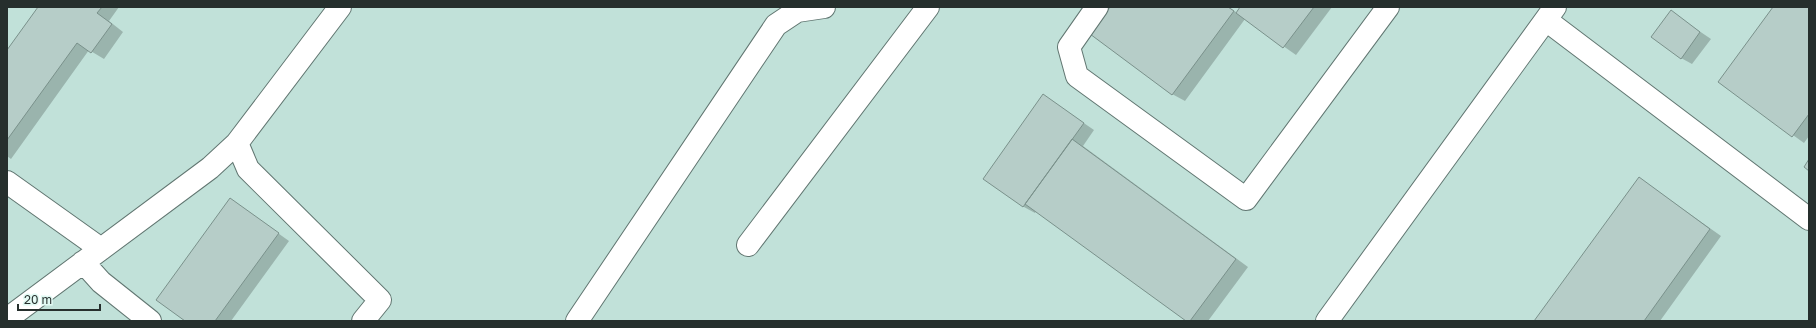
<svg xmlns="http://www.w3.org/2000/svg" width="1816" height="328" font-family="'Golos Text',sans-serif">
<rect width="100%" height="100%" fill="#d4ece6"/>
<path fill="#c1e1d9" d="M 7,7 L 1809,7 L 1809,321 L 7,321 Z"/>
<path fill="#0003" d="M 39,7 L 119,7 L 109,21 L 123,32 L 104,59 L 89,50 L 11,159 L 7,156 L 7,52 Z
M 1111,7 L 1229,7 L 1237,13 L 1241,7 L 1332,7 L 1296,55 L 1245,19 L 1185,101 L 1172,94 Z
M 1774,7 L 1809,7 L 1809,136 L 1804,143 L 1719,82 Z
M 1671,12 L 1711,39 L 1692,64 L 1681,58 Z
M 1044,96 L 1094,130 L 1083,146 L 1248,267 L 1208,321 L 1187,321 L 1036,211 L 1035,213 L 1024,207 L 984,178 Z
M 1639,178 L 1721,236 L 1660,321 L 1535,321 Z
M 230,199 L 289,241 L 231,321 L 187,321 Z"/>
<path fill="#b6cdc8" stroke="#7a918b" d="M 38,7 L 102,7 L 97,13 L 112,24 L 91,53 L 77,43 L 7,140 L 7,50 Z
M 1110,7 L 1228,7 L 1234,11 L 1172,95 L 1090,34 Z
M 1240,7 L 1314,7 L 1283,48 L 1236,13 Z
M 1773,7 L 1809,7 L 1809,114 L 1792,137 L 1718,82 Z
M 1671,10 L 1700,32 L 1681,59 L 1651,37 Z
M 1043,94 L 1084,123 L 1023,207 L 983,179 Z
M 1072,139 L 1236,259 L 1190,321 L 1186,321 L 1025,204 Z
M 1809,159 L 1809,171 L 1804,167 Z
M 1639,177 L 1710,229 L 1644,321 L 1534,321 Z
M 230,198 L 279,233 L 215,321 L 185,321 L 156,300 Z"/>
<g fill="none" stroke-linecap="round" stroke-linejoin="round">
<g stroke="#617671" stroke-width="24">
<path id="minor" d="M 1097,7 L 1069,47 L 1077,76 L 1246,199 L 1388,7
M 1546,20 L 1809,219
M 237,143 L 248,169 L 380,300 L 363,321
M 7,182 L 101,249
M 748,245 L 928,7
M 83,262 L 101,282 L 150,321
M 7,319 L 210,168 L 237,143 L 340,7
M 577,321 L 776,25 L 797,11 L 824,7
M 1327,321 L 1555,7"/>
</g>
<use href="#minor" stroke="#fff" stroke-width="22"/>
</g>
<rect width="1816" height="328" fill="none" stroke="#262f2d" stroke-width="16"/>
<path d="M18 304v6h82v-6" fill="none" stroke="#262f2d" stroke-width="2"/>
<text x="24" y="304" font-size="12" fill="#262f2d" stroke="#e1f9f3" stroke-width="3" paint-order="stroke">20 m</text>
</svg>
